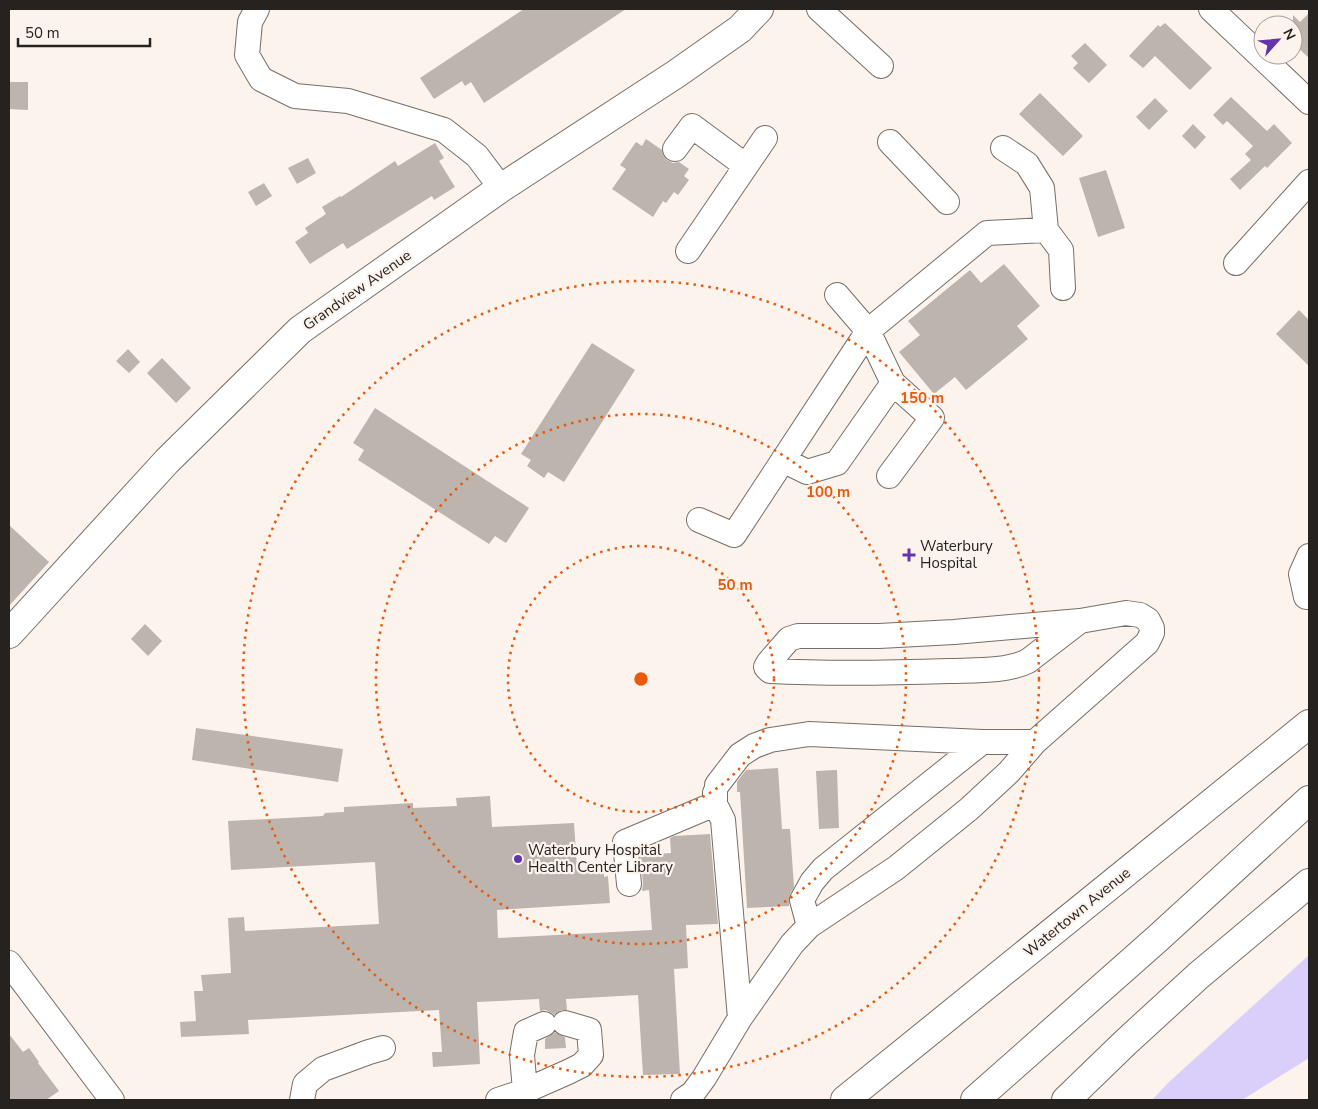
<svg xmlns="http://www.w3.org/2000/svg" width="1318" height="1109" font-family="'Nunito Sans',sans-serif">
<rect width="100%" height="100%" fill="#fcf3ed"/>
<path fill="#dacffb" d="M 1309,955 L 1309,1058 L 1242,1100 L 1152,1100 L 1169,1082 Z"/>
<path fill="#bcb4ad" d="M 524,9 L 626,9 L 484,103 L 471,82 L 465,86 L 462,81 L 434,99 L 420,78 Z
M 1309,13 L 1309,58 L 1293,43 L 1293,15 L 1300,22 Z
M 1165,23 L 1212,68 L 1190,90 L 1155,56 L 1143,68 L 1129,56 L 1158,25 L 1160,27 Z
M 1085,43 L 1107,65 L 1089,83 L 1073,68 L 1078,63 L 1071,56 Z
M 9,82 L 28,82 L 28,110 L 9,109 Z
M 1040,93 L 1083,136 L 1063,156 L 1019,114 Z
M 1231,97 L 1267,131 L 1274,124 L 1292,143 L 1267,168 L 1265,166 L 1240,190 L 1230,179 L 1251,160 L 1245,154 L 1253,146 L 1227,121 L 1223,125 L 1213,115 Z
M 1155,98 L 1168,111 L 1149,130 L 1136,117 Z
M 1193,124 L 1206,137 L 1195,149 L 1182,136 Z
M 646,139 L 662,150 L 663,155 L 667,160 L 673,163 L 679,162 L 689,169 L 684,176 L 689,180 L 678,195 L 674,192 L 666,203 L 663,201 L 653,217 L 612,189 L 626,169 L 620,165 L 636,142 L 642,146 Z
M 435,143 L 444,158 L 439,161 L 455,187 L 434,200 L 432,196 L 347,249 L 343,243 L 310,264 L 295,242 L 308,233 L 305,228 L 326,214 L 322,207 L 340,196 L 341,197 L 395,161 L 398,166 Z
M 308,158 L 316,173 L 297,184 L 288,168 Z
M 1106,170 L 1125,228 L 1098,237 L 1079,178 Z
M 264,183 L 272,196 L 256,206 L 248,192 Z
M 1004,264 L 1040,306 L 1017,326 L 1028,339 L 966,390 L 955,377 L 934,394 L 899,352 L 920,335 L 908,321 L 970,270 L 981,283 Z
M 1299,310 L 1309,320 L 1309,366 L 1276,334 Z
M 592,343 L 635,370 L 564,482 L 548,472 L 544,478 L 527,466 L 531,460 L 521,454 Z
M 128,349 L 140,362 L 129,373 L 116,361 Z
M 162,358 L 191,388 L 176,403 L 147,373 Z
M 375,408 L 529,508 L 506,543 L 495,536 L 489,544 L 358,460 L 364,450 L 353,443 Z
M 9,525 L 49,562 L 9,606 Z
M 145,624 L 162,641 L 148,656 L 131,639 Z
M 196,728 L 343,749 L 338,782 L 192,760 Z
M 778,768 L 782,829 L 790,829 L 794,887 L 790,894 L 789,906 L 747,908 L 740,792 L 737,792 L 737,782 L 746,770 Z
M 837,770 L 839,828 L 819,829 L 816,771 Z
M 490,796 L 492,827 L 574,823 L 577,869 L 604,868 L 604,877 L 608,876 L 610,903 L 497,910 L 498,938 L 652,930 L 649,890 L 642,891 L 643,883 L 640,855 L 671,853 L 670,838 L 674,836 L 710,834 L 718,924 L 686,925 L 688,968 L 674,969 L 680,1074 L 643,1075 L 638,995 L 566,999 L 567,1010 L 561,1010 L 554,1015 L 552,1013 L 546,1010 L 540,1011 L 539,999 L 477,1002 L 480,1064 L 433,1067 L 432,1052 L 442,1052 L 439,1010 L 248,1020 L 249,1034 L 181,1037 L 180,1022 L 196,1021 L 194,991 L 203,991 L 201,975 L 231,973 L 228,918 L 244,917 L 245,931 L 379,924 L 375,862 L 231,870 L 228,821 L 323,816 L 325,813 L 344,812 L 344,807 L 413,803 L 413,808 L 457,806 L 456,798 Z
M 555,1032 L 565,1037 L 566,1048 L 545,1049 L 545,1039 Z
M 9,1034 L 23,1052 L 29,1048 L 39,1062 L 38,1063 L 59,1091 L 46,1100 L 9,1100 Z"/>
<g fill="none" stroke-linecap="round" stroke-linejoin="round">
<g stroke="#766e68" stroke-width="26">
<path id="minor" d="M 257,9 L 250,22 L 247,55 L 261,79 L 295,96 L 348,101 L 444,130 L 477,156 L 501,188
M 819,9 L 881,66
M 1211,9 L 1309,102
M 890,142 L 947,202
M 675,149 L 692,126 L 746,166
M 1046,230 L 1061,250 L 1063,288
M 688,251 L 765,138
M 1236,263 L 1309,182
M 837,295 L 868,331 L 893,383 L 932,418 L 889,476
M 783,460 L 807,472 L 837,463 L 893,383
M 699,520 L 734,535 L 868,331 L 987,233 L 1046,230 L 1042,188 L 1027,164 L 1003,148
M 1309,556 L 1301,574 L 1306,597 L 1309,597
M 717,785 L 740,755 L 754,746 L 770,740 L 809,734 L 982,742 L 1035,742
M 715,804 L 723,820 L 740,1018
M 629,884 L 625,842 L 715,804 L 715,793
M 809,926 L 802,900 L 812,882 L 823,869 L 982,742
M 9,963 L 112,1100
M 544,1024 L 526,1032 L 522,1055 L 525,1091 L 568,1072 L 582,1065 L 591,1055 L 589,1030 L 565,1023
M 302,1100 L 305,1084 L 323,1069 L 369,1052 L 383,1048
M 498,1100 L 525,1091
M 683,1100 L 693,1093 L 704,1078 L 740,1018 L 792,944 L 809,926 L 896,868 L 969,809 L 1009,772 L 1035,742 L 1147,643 L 1152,633 L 1152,628 L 1148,620 L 1140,615 L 1126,613 L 1080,621 L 954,632 L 879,636 L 798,636 L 789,639 L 769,662 L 766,667 L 770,671 C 830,674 889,673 949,671 C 972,670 1007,672 1028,661 L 1080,621"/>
</g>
<g stroke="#766e68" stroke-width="30">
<path id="major" d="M 9,634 L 167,461 L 300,330 L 501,188 L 676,74 L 740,29 L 759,9
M 845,1100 L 1309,724"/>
</g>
<g stroke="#766e68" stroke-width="30">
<path id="highway" d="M 975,1100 L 1157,939 L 1309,800
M 1066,1100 L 1126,1042 L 1198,976 L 1309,883"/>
</g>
<use href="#minor" stroke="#fff" stroke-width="24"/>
<use href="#major" stroke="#fff" stroke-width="28"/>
<use href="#highway" stroke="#fff" stroke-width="28"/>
</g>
<g fill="none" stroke="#e8590c" stroke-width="2.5" stroke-dasharray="2.5 5">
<circle cx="641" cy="679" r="133"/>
<circle cx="641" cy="679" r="265"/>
<circle cx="641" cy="679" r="398"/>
</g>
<g fill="#6434ac" stroke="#fcf3ed" stroke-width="2">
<path d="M906.5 547.5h5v5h5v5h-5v5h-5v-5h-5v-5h5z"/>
<circle cx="518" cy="859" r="5"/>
</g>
<g text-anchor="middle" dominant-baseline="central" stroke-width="4.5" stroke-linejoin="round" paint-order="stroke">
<g font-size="15" fill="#252220" stroke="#fcf3ed">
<text transform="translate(357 290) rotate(-35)">Grandview Avenue</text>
<text transform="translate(1077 912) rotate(-39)">Watertown Avenue</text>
</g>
<g font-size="15" fill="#252220" stroke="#fcf3ed" text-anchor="start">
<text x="920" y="546">Waterbury<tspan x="920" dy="17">Hospital</tspan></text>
<text x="528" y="850">Waterbury Hospital<tspan x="528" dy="17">Health Center Library</tspan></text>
</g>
</g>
<circle cx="641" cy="679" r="8" fill="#e8590c" stroke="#fcf3ed" stroke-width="2.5"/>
<g font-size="15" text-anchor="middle" font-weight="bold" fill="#e8590c" stroke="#fcf3ed" stroke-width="4.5" stroke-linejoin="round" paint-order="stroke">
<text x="922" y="403">150 m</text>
<text x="828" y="497">100 m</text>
<text x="735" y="590">50 m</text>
</g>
<rect width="1318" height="1109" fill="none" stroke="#252220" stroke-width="20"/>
<g transform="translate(1278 40) rotate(63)"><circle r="24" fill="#fcf3ed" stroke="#a69f9b"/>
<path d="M0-4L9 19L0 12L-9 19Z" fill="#6434ac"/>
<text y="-8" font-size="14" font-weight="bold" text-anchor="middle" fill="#252220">N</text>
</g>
<path d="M18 38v8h132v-8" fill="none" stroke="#252220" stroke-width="2.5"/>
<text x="25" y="38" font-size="15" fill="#252220" stroke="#fcf3ed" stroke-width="4" paint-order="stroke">50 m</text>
</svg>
